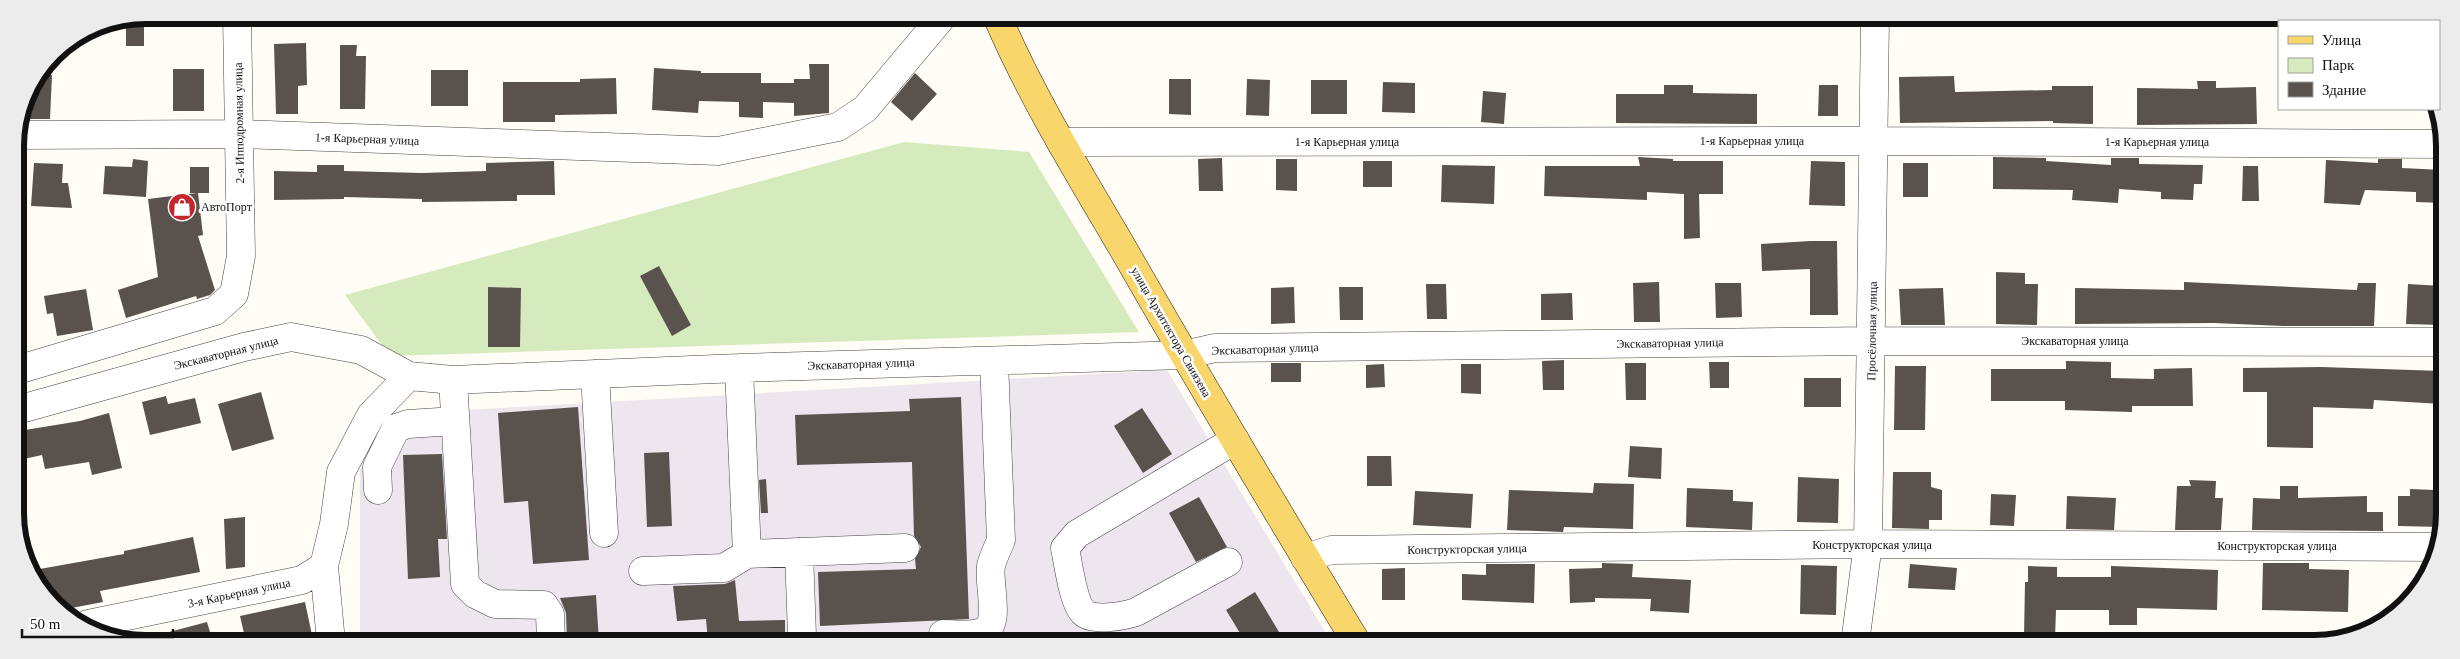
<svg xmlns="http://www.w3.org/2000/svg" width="2460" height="659" font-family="'Times New Roman',serif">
<rect width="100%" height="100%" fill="#fffdf5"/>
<path fill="#eee6ef" d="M 1167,370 L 1332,643 L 360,642 L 360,470 L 394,414 Z"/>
<path fill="#d5ebbd" d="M 904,142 L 1029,152 L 1139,332 L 390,356 L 345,295 Z"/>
<path fill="#5a524d" d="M 126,20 L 144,20 L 144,46 L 126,46 Z
M 306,43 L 307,85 L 298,86 L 298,114 L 276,114 L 274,44 Z
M 340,45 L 357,45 L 356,56 L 366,56 L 365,109 L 340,109 Z
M 809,64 L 829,64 L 829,113 L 794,116 L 794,103 L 763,102 L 763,118 L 739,117 L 739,102 L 699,101 L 698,113 L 652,110 L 654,68 L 701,71 L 701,73 L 761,73 L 761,83 L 794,83 L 794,79 L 810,79 Z
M 173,69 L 204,69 L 204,111 L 173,111 Z
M 431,70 L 468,70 L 468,106 L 431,106 Z
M 915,73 L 937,94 L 912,121 L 891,102 Z
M 39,75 L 52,75 L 50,119 L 20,119 L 25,96 Z
M 1954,76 L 1955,92 L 2052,90 L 2052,86 L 2093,86 L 2093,124 L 2053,123 L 2053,121 L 1900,123 L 1899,77 Z
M 616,78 L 617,114 L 555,115 L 555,122 L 503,122 L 503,82 L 580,82 L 580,79 Z
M 1169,79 L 1191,79 L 1191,115 L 1169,114 Z
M 1247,79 L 1270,80 L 1269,116 L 1246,115 Z
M 1311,80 L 1347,80 L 1347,114 L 1311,114 Z
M 2197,81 L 2216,81 L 2216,88 L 2256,87 L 2257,124 L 2137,125 L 2137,88 L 2198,89 Z
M 1383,82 L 1415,83 L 1415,113 L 1382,112 Z
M 1664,85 L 1693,85 L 1693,93 L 1757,94 L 1757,124 L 1616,123 L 1616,94 L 1664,94 Z
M 1819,85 L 1838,85 L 1838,116 L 1818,116 Z
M 1483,91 L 1506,93 L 1504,124 L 1481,122 Z
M 1638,157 L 1673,159 L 1673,161 L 1723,161 L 1723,194 L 1699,194 L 1700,238 L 1684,239 L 1684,194 L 1647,192 L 1647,200 L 1544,196 L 1545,166 L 1640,166 Z
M 1993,157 L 2046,158 L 2046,161 L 2111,165 L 2111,158 L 2139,158 L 2139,164 L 2203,165 L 2202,184 L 2194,184 L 2193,200 L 2161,199 L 2161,192 L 2119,189 L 2118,203 L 2072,200 L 2073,190 L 1993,189 Z
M 1222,158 L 1223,191 L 1199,191 L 1198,159 Z
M 133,159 L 148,161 L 146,197 L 103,194 L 105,166 L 132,167 Z
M 1276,159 L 1297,159 L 1297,191 L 1276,190 Z
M 2378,159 L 2402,159 L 2402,168 L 2443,170 L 2443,203 L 2416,202 L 2416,192 L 2365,190 L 2360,205 L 2324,203 L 2326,160 L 2378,163 Z
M 554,161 L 555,195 L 517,195 L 517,201 L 422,202 L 422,199 L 344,197 L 344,199 L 274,200 L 274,171 L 317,172 L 317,165 L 344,165 L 344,171 L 422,173 L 486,171 L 486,163 Z
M 1363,161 L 1392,161 L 1392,187 L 1363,187 Z
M 1811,161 L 1845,162 L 1845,206 L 1809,205 Z
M 34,163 L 63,164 L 62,183 L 68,183 L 72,208 L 31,206 Z
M 1903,163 L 1928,163 L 1928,197 L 1903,197 Z
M 1442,165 L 1495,166 L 1494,204 L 1441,202 Z
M 2243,166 L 2258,166 L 2259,201 L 2242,201 Z
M 190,167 L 209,167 L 209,193 L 198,193 L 203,235 L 198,236 L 215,290 L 210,295 L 197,299 L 196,296 L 126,318 L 118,290 L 158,277 L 148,199 L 197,193 L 190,193 Z
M 1810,241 L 1837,241 L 1838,315 L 1810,315 L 1810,269 L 1762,271 L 1761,244 Z
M 659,266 L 691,325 L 672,336 L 640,276 Z
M 1996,272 L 2025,273 L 2025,284 L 2038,284 L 2037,325 L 1996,324 Z
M 1659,282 L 1660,322 L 1634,322 L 1633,283 Z
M 2184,282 L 2357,290 L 2358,283 L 2376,283 L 2374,326 L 2283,326 L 2214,323 L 2075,324 L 2075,288 L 2184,290 Z
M 1715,283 L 1741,283 L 1742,317 L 1716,318 Z
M 1426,284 L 1446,284 L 1447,319 L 1427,319 Z
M 2408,284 L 2442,286 L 2442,325 L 2406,324 Z
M 488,287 L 521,288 L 520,347 L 488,347 Z
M 1294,287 L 1295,323 L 1271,324 L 1271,288 Z
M 1339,287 L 1363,287 L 1363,320 L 1340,320 Z
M 1943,288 L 1945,325 L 1901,325 L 1899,289 Z
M 86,289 L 93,330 L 57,336 L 53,313 L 47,314 L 44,296 Z
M 1572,293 L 1573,320 L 1541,320 L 1541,294 Z
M 1564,360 L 1564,390 L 1543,390 L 1542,361 Z
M 2066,361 L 2111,362 L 2111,378 L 2154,379 L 2154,369 L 2192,368 L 2193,406 L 2132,406 L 2132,412 L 2065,410 L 2065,401 L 1991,401 L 1991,369 L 2066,369 Z
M 1709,362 L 1729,362 L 1729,388 L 1710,388 Z
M 1271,363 L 1301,363 L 1301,382 L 1271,382 Z
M 1625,363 L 1646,363 L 1646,400 L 1626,400 Z
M 1384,364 L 1385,387 L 1366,388 L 1366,365 Z
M 1461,364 L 1481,364 L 1481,394 L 1461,393 Z
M 1895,366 L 1926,366 L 1925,430 L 1894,430 Z
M 2321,367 L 2442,371 L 2442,404 L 2374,400 L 2373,409 L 2313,407 L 2313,448 L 2267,447 L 2267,392 L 2243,392 L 2243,368 Z
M 1804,378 L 1841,378 L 1841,407 L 1804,407 Z
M 261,392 L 274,439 L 232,451 L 218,404 Z
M 166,396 L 168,404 L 195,398 L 201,423 L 150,435 L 142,402 Z
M 961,397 L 969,619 L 820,626 L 818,572 L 916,569 L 915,559 L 921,547 L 914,536 L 912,462 L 797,465 L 795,415 L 910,411 L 909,399 Z
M 578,407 L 589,560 L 533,564 L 528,501 L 504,503 L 498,413 Z
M 1142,408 L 1172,454 L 1143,473 L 1114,426 Z
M 109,413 L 122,468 L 92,475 L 89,462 L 45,469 L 42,455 L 24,459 L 19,431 L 80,421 Z
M 1630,446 L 1662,448 L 1661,479 L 1628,477 Z
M 669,452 L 672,526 L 647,527 L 644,453 Z
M 442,454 L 447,539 L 438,539 L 440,577 L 408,579 L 403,455 Z
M 1367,456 L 1391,456 L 1392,486 L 1367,486 Z
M 1893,472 L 1931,472 L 1931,487 L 1942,490 L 1942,520 L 1929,520 L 1929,529 L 1892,528 Z
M 1798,477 L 1839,479 L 1838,523 L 1797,522 Z
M 766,479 L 768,513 L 761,513 L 759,480 Z
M 2189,480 L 2216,481 L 2215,498 L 2223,498 L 2221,530 L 2175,530 L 2177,486 L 2191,486 Z
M 1594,483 L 1634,484 L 1633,529 L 1564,527 L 1563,532 L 1507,530 L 1509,490 L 1593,493 Z
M 2280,486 L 2298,486 L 2298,498 L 2367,496 L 2367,512 L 2383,512 L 2383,531 L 2252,530 L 2253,498 L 2280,499 Z
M 1687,488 L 1733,490 L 1733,501 L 1753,502 L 1752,530 L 1686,527 Z
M 2410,489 L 2435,490 L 2434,496 L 2442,496 L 2442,527 L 2398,526 L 2398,496 L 2410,496 Z
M 1415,491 L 1473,494 L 1471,528 L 1413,525 Z
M 1991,494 L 2016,495 L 2014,526 L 1990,525 Z
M 2067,496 L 2116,498 L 2114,530 L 2066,529 Z
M 1199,497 L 1227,547 L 1196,562 L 1169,513 Z
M 245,517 L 245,567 L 226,569 L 224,519 Z
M 193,537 L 200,572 L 100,591 L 103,602 L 61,610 L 53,605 L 34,570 L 124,554 L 124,551 Z
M 1602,563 L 1633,564 L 1632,577 L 1691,580 L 1689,613 L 1650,611 L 1651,599 L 1595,598 L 1595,602 L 1570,603 L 1569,569 L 1602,568 Z
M 2263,563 L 2309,563 L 2309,569 L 2349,570 L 2348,612 L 2262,610 Z
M 1486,564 L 1535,564 L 1534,603 L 1462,600 L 1462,574 L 1486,575 Z
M 1910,564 L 1957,568 L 1955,590 L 1908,588 Z
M 1801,565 L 1837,566 L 1836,615 L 1800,614 Z
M 2028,566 L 2057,567 L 2057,577 L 2111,577 L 2111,566 L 2218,570 L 2217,610 L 2137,608 L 2137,625 L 2109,625 L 2109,610 L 2056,610 L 2055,638 L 2024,637 L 2025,582 L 2028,582 Z
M 1405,568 L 1405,600 L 1382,600 L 1382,569 Z
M 735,580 L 739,621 L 785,620 L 785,642 L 708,642 L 706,619 L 677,621 L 673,586 L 725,584 Z
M 1255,592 L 1282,637 L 1273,643 L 1246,643 L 1226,610 Z
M 596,595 L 599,642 L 567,642 L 566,613 L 560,598 Z
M 305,602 L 312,635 L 281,642 L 246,642 L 240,616 Z
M 207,622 L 213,642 L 155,641 L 154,636 Z"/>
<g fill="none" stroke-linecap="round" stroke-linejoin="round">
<g stroke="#444" stroke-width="29">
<path id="minor" d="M 16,135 L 240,134 L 718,151 L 838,127 L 865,109 L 943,16
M 1061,142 L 1875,141 L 2443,144
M 739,368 L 747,554 L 905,548
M 17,370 L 215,311 L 234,294 L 241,256 L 237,15
M 595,374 L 604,533
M 453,380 L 465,584 L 475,594 L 495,604 L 544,605 L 550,614 L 551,642
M 17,410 L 244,347 L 291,337 L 361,350 L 409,376 L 453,380 L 739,368 L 1184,355 L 1215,348 L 1872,341 L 2442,342
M 378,490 L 377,467 L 396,428 L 408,424 L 455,421
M 799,552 L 802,636
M 1305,558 L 1331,550 L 1868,544 L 2439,547
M 1228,562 L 1136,612 C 1124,616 1092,622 1083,612 C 1073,602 1068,562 1065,548 L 1077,534 L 1235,440
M 324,566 L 331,642
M 643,571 L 724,568 L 747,554
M 88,624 L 302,580 L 324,566 L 334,524 L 341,472 L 371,415 L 409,376
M 943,634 C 955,634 975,637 986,630 C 1000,622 988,581 991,566 C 993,557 998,548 1001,540 L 994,361
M 1855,643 L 1868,544 L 1875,17"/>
</g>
<g stroke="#222" stroke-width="29">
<path id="major" d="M 997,16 C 1032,98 1080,175 1125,252 C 1200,383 1278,513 1357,643"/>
</g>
<use href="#minor" stroke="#fff" stroke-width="28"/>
<use href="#major" stroke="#f9d66b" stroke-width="28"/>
</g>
<defs>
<g id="shop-disc" transform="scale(1.4375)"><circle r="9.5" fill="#c4262e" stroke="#fff"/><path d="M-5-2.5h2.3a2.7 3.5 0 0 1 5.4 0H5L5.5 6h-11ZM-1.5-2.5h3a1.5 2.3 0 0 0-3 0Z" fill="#fff"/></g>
</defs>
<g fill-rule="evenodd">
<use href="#shop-disc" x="182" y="207"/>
</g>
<g text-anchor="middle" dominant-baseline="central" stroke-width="5" stroke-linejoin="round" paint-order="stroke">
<g font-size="12" fill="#111" stroke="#fff">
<text transform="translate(239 123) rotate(-91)">2-я Ипподромная улица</text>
<text transform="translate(367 139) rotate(2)">1-я Карьерная улица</text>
<text x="1752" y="141">1-я Карьерная улица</text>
<text x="1347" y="142">1-я Карьерная улица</text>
<text x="2157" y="142">1-я Карьерная улица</text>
<text transform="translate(1872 331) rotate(-89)">Просёлочная улица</text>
<text transform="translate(1171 332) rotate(60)">улица Архитектора Свиязева</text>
<text x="2075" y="341">Экскаваторная улица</text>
<text transform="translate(1670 343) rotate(-1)">Экскаваторная улица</text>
<text transform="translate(1265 349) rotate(-2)">Экскаваторная улица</text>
<text transform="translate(226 353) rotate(-14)">Экскаваторная улица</text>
<text transform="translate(861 364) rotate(-2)">Экскаваторная улица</text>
<text x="1872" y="545">Конструкторская улица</text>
<text x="2277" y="546">Конструкторская улица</text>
<text transform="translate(1467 549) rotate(-1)">Конструкторская улица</text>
<text transform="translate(239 593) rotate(-12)">3-я Карьерная улица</text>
</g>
<g font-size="12" fill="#111" stroke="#fff" text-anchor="start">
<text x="201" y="207">АвтоПорт</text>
</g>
</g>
<path d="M0 0H2460V659H0ZM146 24H2314A122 122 0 0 1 2436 146V513A122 122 0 0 1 2314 635H146A122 122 0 0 1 24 513V146A122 122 0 0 1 146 24Z" fill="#ececec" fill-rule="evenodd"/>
<path fill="none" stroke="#111" stroke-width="6" d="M146 24H2314A122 122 0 0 1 2436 146V513A122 122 0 0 1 2314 635H146A122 122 0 0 1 24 513V146A122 122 0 0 1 146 24Z"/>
<rect x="2278" y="20" width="162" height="90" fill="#ffffff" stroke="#a0a0a0"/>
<rect x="2288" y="36" width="25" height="8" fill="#f9d66b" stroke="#a0a0a0"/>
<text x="2322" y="45" font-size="15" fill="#111111">Улица</text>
<rect x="2288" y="58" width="25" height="15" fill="#d5ebbd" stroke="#a0a0a0"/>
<text x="2322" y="70" font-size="15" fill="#111111">Парк</text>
<rect x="2288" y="82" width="25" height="15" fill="#5a524d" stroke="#a0a0a0"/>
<text x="2322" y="95" font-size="15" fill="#111111">Здание</text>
<path d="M22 629v8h151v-8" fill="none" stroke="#111111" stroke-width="2.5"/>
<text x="30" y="629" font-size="15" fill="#111111" stroke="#ffffff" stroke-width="4" paint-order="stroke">50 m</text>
</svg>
